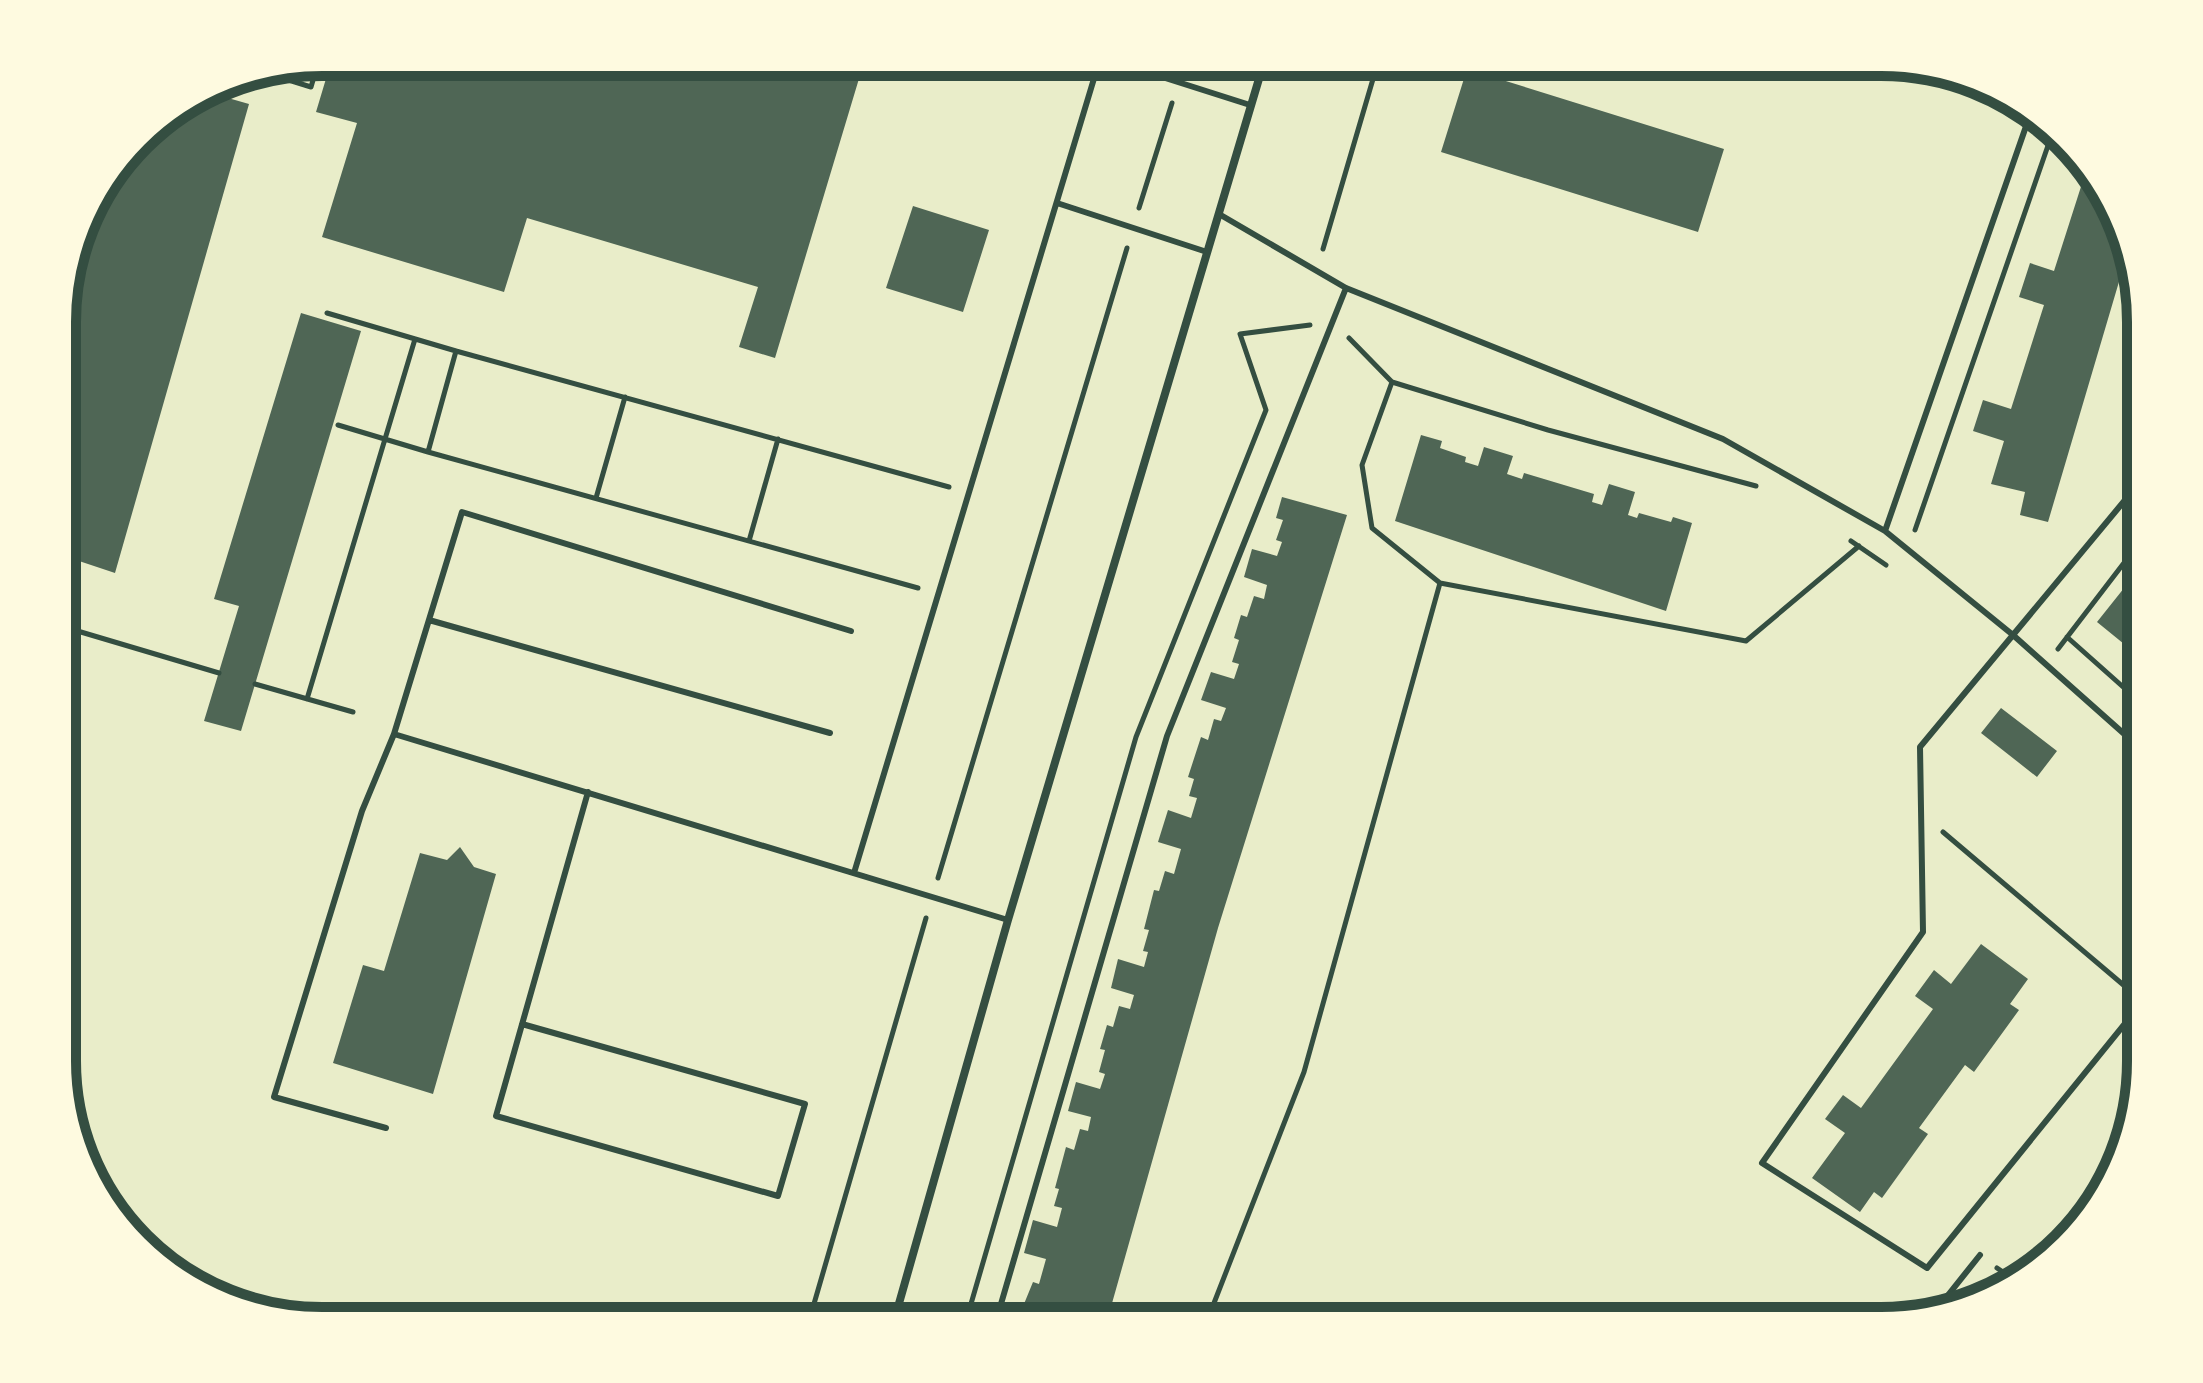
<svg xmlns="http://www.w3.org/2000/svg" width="2203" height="1383" font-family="'Alegreya Sans',sans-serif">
<rect width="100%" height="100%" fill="#e9edc9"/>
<path fill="#4f6655" d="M 331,62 L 864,62 L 775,358 L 739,347 L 758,287 L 527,218 L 504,292 L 322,237 L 357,123 L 316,112 Z
M 1467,69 L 1724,149 L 1698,232 L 1441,152 Z
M 207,92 L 249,104 L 115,573 L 64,556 L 64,289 L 89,207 L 150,127 Z
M 2086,171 L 2106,192 L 2126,258 L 2048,522 L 2020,515 L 2025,492 L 1991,484 L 2004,441 L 1973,431 L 1983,400 L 2011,409 L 2044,305 L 2019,297 L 2030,263 L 2054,271 Z
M 913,206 L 989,230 L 963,312 L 886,288 Z
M 301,313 L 361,331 L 241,731 L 204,721 L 239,606 L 214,599 Z
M 1421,435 L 1442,441 L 1440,448 L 1466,457 L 1465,462 L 1478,466 L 1484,447 L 1513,456 L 1507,474 L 1522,479 L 1524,473 L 1594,494 L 1592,502 L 1602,505 L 1609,484 L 1635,492 L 1628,515 L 1637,518 L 1639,513 L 1671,522 L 1673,517 L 1692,523 L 1666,611 L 1395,521 Z
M 1282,497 L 1347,515 L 1218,928 L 1107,1321 L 1017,1321 L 1033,1282 L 1039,1284 L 1046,1259 L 1024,1253 L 1033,1220 L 1057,1227 L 1062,1208 L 1054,1206 L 1059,1189 L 1055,1188 L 1066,1147 L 1074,1150 L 1080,1129 L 1088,1131 L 1091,1117 L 1068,1111 L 1076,1082 L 1100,1089 L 1105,1074 L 1099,1072 L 1105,1050 L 1100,1049 L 1107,1025 L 1113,1027 L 1119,1006 L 1130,1009 L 1134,995 L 1111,988 L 1118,959 L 1144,967 L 1148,952 L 1143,951 L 1149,930 L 1144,929 L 1154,890 L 1159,891 L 1165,871 L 1174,874 L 1181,849 L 1158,842 L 1168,810 L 1191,818 L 1197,798 L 1189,796 L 1194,779 L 1188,777 L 1201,737 L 1208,740 L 1214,719 L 1221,721 L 1226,708 L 1201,700 L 1211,672 L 1234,679 L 1239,664 L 1232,662 L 1239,640 L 1234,638 L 1241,615 L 1247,617 L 1254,596 L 1264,599 L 1267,585 L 1244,577 L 1252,549 L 1277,556 L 1282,542 L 1276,540 L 1283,520 L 1276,518 Z
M 2140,568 L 2140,657 L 2097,622 Z
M 2001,708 L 2057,751 L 2037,777 L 1981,733 Z
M 460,847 L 474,867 L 496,874 L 433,1094 L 333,1063 L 363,965 L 384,971 L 420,853 L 447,860 Z
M 1981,944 L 2028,979 L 2010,1004 L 2019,1010 L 1974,1072 L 1965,1065 L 1919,1128 L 1928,1134 L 1882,1198 L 1874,1192 L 1860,1212 L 1812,1178 L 1845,1133 L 1825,1119 L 1843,1095 L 1861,1108 L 1933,1009 L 1915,996 L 1934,970 L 1951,984 Z
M 142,1238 L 202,1287 L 201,1288 L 178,1277 Z"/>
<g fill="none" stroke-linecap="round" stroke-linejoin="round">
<path stroke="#344e41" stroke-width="5" d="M 266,73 L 311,87 L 318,63
M 1139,208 L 1172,103
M 1323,249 L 1378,62
M 327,313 L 456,351
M 1392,382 L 1548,430 L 1756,486
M 338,425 L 428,452
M 596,498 L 625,397
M 1915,530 L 2052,134
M 749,541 L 778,439
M 1851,541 L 1886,565
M 1440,583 L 1746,641 L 1859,546
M 918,588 L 428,452 L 456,351 L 949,487
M 64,627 L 219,673
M 2067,637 L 2140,702
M 2058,649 L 2140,542
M 255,684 L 353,712
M 307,699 L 415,339
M 1943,832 L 2127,988
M 938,878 L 1127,248
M 2082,1206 L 2090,1212
M 2031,1267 L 2107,1176
M 1997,1268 L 2016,1281
M 809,1321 L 926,918
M 966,1321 L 1136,737 L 1266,410 L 1240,334 L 1310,325
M 1207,1321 L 1304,1072 L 1440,583 L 1372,528 L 1362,465 L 1392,382 L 1349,338"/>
<path stroke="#344e41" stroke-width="6" d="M 1115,62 L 1250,105
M 1057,203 L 1207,252
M 1219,214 L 1346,288 L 1723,439 L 1885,531 L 2013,635 L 2140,482
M 1885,531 L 2031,112
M 429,620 L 830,733
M 851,631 L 462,512 L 394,734 L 1008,920
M 2140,748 L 2013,635 L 1920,747 L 1923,932 L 1762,1163 L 1927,1268 L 2140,1005
M 854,873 L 1099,62
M 522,1024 L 805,1104 L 778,1196 L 496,1116 L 588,792
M 386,1128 L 274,1097 L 362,811 L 394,734
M 1937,1309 L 1980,1255
M 996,1321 L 1167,736 L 1346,288"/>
<path stroke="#344e41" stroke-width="8" d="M 894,1321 L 1008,920 L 1264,62"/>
</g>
<path d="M0 0H2203V1383H0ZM322 76H1881A246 246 0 0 1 2127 322V1061A246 246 0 0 1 1881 1307H322A246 246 0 0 1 76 1061V322A246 246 0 0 1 322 76Z" fill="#fefae0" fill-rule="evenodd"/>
<path fill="none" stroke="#344e41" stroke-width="10" d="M322 76H1881A246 246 0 0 1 2127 322V1061A246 246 0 0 1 1881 1307H322A246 246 0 0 1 76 1061V322A246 246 0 0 1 322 76Z"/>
</svg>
